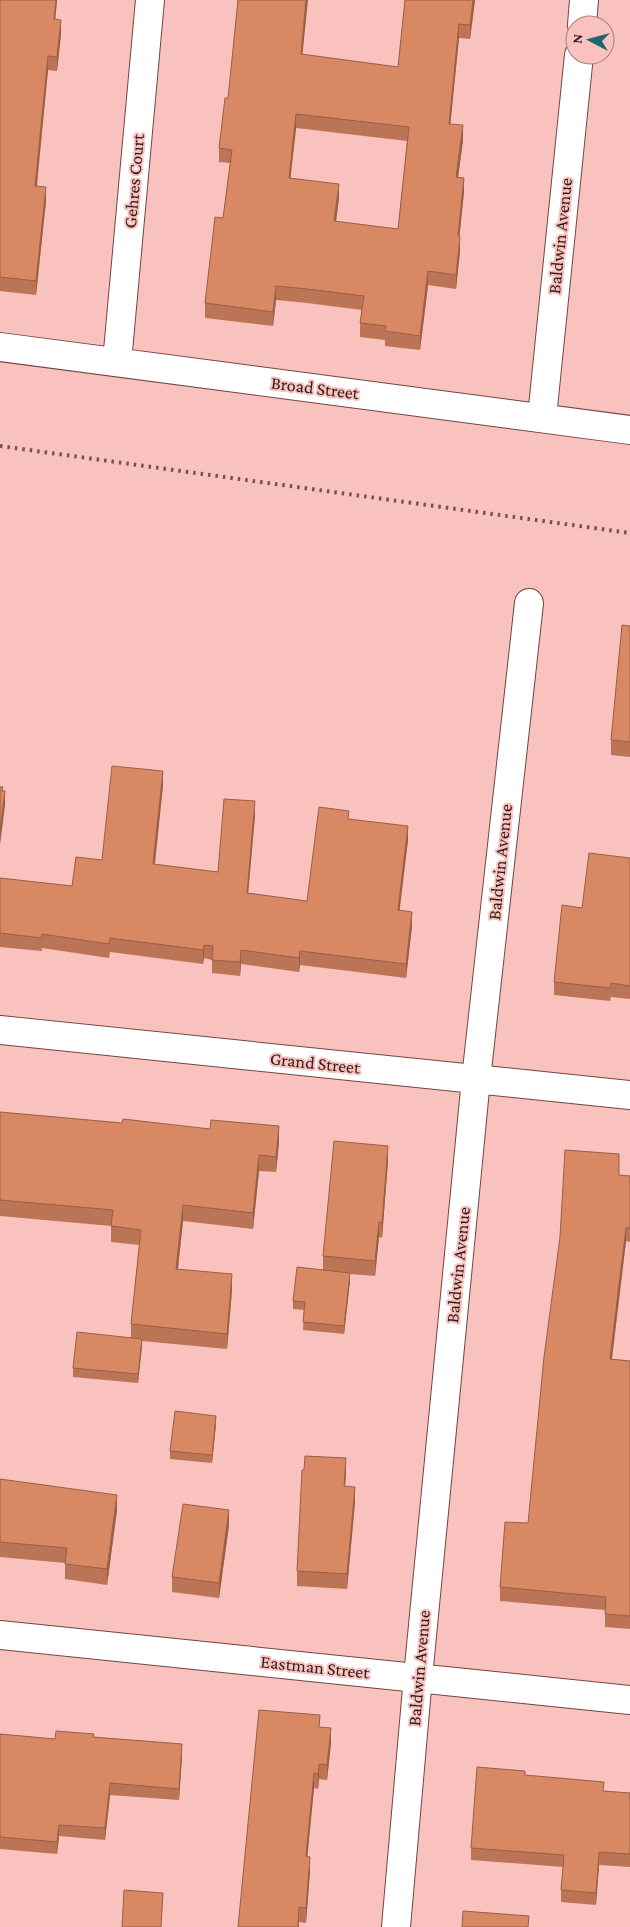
<svg xmlns="http://www.w3.org/2000/svg" width="630" height="1927" font-family="'Crimson Pro',serif">
<rect width="100%" height="100%" fill="#fac2be"/>
<g fill="none" stroke-linecap="round" stroke-linejoin="round">
<g stroke="#734542" stroke-width="30">
<path id="street" d="M 582,25 L 584,0
M 0,347 L 630,430
M 117,362 L 150,0
M 542,417 L 579,55
M 0,1030 L 630,1095
M 0,1635 L 630,1700
M 396,1927 L 418,1677 L 476,1079 L 529,603"/>
</g>
<use href="#street" stroke="#fff" stroke-width="28"/>
<path stroke="#735351" stroke-width="4" stroke-dasharray="2.5 5" stroke-linecap="butt" d="M 0,446 L 630,533"/>
</g>
<path fill="#bb7556" fill-rule="evenodd" d="M 0,0 L 57,0 L 55,19 L 61,34 L 57,71 L 48,70 L 37,186 L 46,201 L 36,295 L 0,291 Z
M 405,0 L 475,0 L 470,39 L 459,38 L 450,124 L 463,140 L 458,178 L 464,192 L 459,237 L 460,251 L 456,289 L 428,285 L 420,350 L 385,346 L 385,340 L 360,337 L 360,323 L 362,310 L 307,303 L 276,300 L 273,326 L 205,318 L 205,303 L 223,218 L 230,163 L 219,162 L 219,148 L 228,98 L 302,55 L 398,67 ZM 296,128 L 407,141 L 398,229 L 336,222 L 339,198 L 290,178 Z
M 630,626 L 630,757 L 611,755 L 611,740 Z
M 163,785 L 155,864 L 218,872 L 255,815 L 248,893 L 307,901 L 349,819 L 408,840 L 399,910 L 412,926 L 406,978 L 300,965 L 299,972 L 241,964 L 240,976 L 212,973 L 212,960 L 204,958 L 203,964 L 110,952 L 109,958 L 42,948 L 42,951 L 0,947 L 0,878 L 72,886 L 102,860 Z
M 630,858 L 630,999 L 611,997 L 610,1001 L 554,995 L 554,982 L 582,908 Z
M 0,1112 L 279,1142 L 276,1172 L 259,1171 L 253,1229 L 183,1221 L 178,1269 L 232,1290 L 227,1349 L 142,1341 L 138,1383 L 73,1377 L 73,1368 L 131,1337 L 131,1324 L 139,1245 L 111,1242 L 111,1226 L 0,1216 Z
M 388,1161 L 382,1238 L 379,1237 L 375,1276 L 350,1274 L 350,1281 L 344,1334 L 303,1330 L 304,1310 L 293,1309 L 293,1301 L 323,1270 L 323,1256 Z
M 619,1175 L 630,1176 L 630,1242 L 626,1241 L 612,1359 L 630,1361 L 630,1629 L 605,1627 L 605,1610 L 500,1601 L 500,1587 L 528,1523 Z
M 216,1424 L 212,1463 L 170,1459 L 170,1451 Z
M 304,1470 L 346,1474 L 345,1486 L 355,1502 L 347,1589 L 297,1586 L 297,1571 Z
M 0,1479 L 117,1510 L 107,1585 L 65,1579 L 65,1563 L 0,1557 Z
M 229,1525 L 219,1598 L 172,1592 L 172,1577 Z
M 320,1727 L 331,1743 L 327,1780 L 319,1779 L 318,1789 L 314,1788 L 307,1856 L 310,1872 L 306,1923 L 299,1922 L 299,1927 L 238,1927 Z
M 0,1734 L 55,1739 L 94,1737 L 182,1756 L 179,1800 L 110,1795 L 105,1840 L 59,1836 L 57,1854 L 0,1849 Z
M 525,1775 L 604,1791 L 630,1793 L 630,1867 L 599,1865 L 596,1905 L 561,1902 L 561,1890 L 563,1867 L 471,1860 L 471,1848 Z"/>
<path fill="#985f46" d="M 56,0 L 57,0 L 54,33 L 54,19 Z
M 306,0 L 308,0 L 301,69 L 301,54 Z
M 473,0 L 475,0 L 470,39 L 470,25 Z
M 61,20 L 61,34 L 57,71 L 57,57 Z
M 459,24 L 459,38 L 449,138 L 449,124 Z
M 48,56 L 48,70 L 35,200 L 35,186 Z
M 296,114 L 296,128 L 289,192 L 289,178 Z
M 463,125 L 463,140 L 456,192 L 456,177 Z
M 464,178 L 464,192 L 458,251 L 458,236 Z
M 339,184 L 339,198 L 334,235 L 334,221 Z
M 46,187 L 46,201 L 36,295 L 36,281 Z
M 460,237 L 460,251 L 456,289 L 456,275 Z
M 428,271 L 428,285 L 420,350 L 420,336 Z
M 276,286 L 276,300 L 273,326 L 273,312 Z
M 163,771 L 163,785 L 153,878 L 153,864 Z
M 5,791 L 5,805 L 0,845 L 0,831 Z
M 255,801 L 255,815 L 247,907 L 247,893 Z
M 408,826 L 408,840 L 398,924 L 398,910 Z
M 412,912 L 412,926 L 406,978 L 406,964 Z
M 204,945 L 204,958 L 203,964 L 203,950 Z
M 241,950 L 241,964 L 240,976 L 240,962 Z
M 300,951 L 300,965 L 299,972 L 299,958 Z
M 279,1126 L 279,1142 L 276,1172 L 276,1157 Z
M 388,1146 L 388,1161 L 382,1238 L 382,1223 Z
M 259,1155 L 259,1171 L 253,1229 L 253,1213 Z
M 183,1205 L 183,1221 L 176,1285 L 176,1269 Z
M 379,1222 L 379,1237 L 375,1276 L 375,1261 Z
M 626,1228 L 626,1241 L 610,1373 L 610,1359 Z
M 350,1273 L 350,1281 L 344,1334 L 344,1326 Z
M 232,1274 L 232,1290 L 227,1349 L 227,1334 Z
M 142,1339 L 142,1347 L 138,1383 L 138,1374 Z
M 216,1416 L 216,1424 L 212,1463 L 212,1455 Z
M 346,1458 L 346,1474 L 344,1501 L 344,1486 Z
M 355,1487 L 355,1502 L 347,1589 L 347,1574 Z
M 117,1495 L 117,1510 L 107,1585 L 107,1569 Z
M 229,1510 L 229,1525 L 219,1598 L 219,1583 Z
M 331,1728 L 331,1743 L 327,1780 L 327,1765 Z
M 182,1744 L 182,1756 L 179,1800 L 179,1789 Z
M 319,1764 L 319,1779 L 318,1789 L 318,1774 Z
M 314,1773 L 314,1788 L 306,1871 L 306,1856 Z
M 110,1783 L 110,1795 L 105,1840 L 105,1828 Z
M 59,1825 L 59,1836 L 57,1854 L 57,1842 Z
M 599,1852 L 599,1865 L 596,1905 L 596,1893 Z
M 310,1857 L 310,1872 L 306,1923 L 306,1908 Z
M 299,1907 L 299,1927 L 298,1927 Z"/>
<path fill="#d98864" stroke="#985f46" fill-rule="evenodd" d="M 0,0 L 56,0 L 54,19 L 61,20 L 57,57 L 48,56 L 35,186 L 46,187 L 36,281 L 0,277 Z
M 238,0 L 306,0 L 301,54 L 398,67 L 405,0 L 473,0 L 470,25 L 459,24 L 449,124 L 463,125 L 456,177 L 464,178 L 458,236 L 460,237 L 456,275 L 428,271 L 420,336 L 385,331 L 386,326 L 360,323 L 364,296 L 307,289 L 276,286 L 273,312 L 205,303 L 215,217 L 223,218 L 232,150 L 219,148 L 225,98 L 228,98 ZM 296,114 L 409,127 L 398,229 L 334,221 L 339,184 L 289,178 Z
M 622,625 L 630,626 L 630,742 L 611,740 Z
M 112,766 L 163,771 L 153,864 L 218,872 L 224,799 L 255,801 L 247,893 L 307,901 L 319,807 L 349,811 L 348,819 L 408,826 L 398,910 L 412,912 L 406,964 L 300,951 L 299,958 L 241,950 L 240,962 L 212,960 L 213,946 L 204,945 L 203,950 L 110,938 L 109,944 L 42,934 L 42,938 L 0,933 L 0,878 L 72,886 L 76,857 L 102,860 Z
M 0,787 L 3,787 L 2,791 L 5,791 L 0,831 Z
M 589,853 L 630,858 L 630,986 L 611,983 L 610,988 L 554,982 L 562,905 L 582,908 Z
M 0,1112 L 122,1123 L 123,1119 L 210,1129 L 211,1120 L 279,1126 L 276,1157 L 259,1155 L 253,1213 L 183,1205 L 176,1269 L 232,1274 L 227,1334 L 131,1324 L 141,1230 L 111,1226 L 113,1210 L 0,1200 Z
M 334,1141 L 388,1146 L 382,1223 L 379,1222 L 375,1261 L 323,1256 Z
M 565,1150 L 619,1154 L 619,1175 L 630,1176 L 630,1228 L 626,1228 L 610,1359 L 630,1361 L 630,1616 L 605,1614 L 606,1597 L 500,1587 L 505,1522 L 528,1523 L 544,1357 L 560,1237 Z
M 297,1267 L 350,1273 L 344,1326 L 303,1322 L 305,1302 L 293,1301 Z
M 77,1332 L 142,1339 L 138,1374 L 73,1368 Z
M 175,1411 L 216,1416 L 212,1455 L 170,1451 Z
M 305,1456 L 346,1458 L 344,1486 L 355,1487 L 347,1574 L 297,1571 L 302,1470 L 304,1470 Z
M 0,1479 L 117,1495 L 107,1569 L 65,1564 L 67,1548 L 0,1542 Z
M 183,1504 L 229,1510 L 219,1583 L 172,1577 Z
M 259,1710 L 320,1715 L 319,1727 L 331,1728 L 327,1765 L 319,1764 L 318,1774 L 314,1773 L 306,1856 L 310,1857 L 306,1908 L 299,1907 L 298,1927 L 238,1927 Z
M 56,1731 L 94,1734 L 93,1737 L 182,1744 L 179,1789 L 110,1783 L 105,1828 L 59,1825 L 57,1842 L 0,1837 L 0,1734 L 55,1739 Z
M 477,1767 L 525,1771 L 525,1775 L 604,1782 L 603,1791 L 630,1793 L 630,1854 L 599,1852 L 596,1893 L 561,1890 L 564,1855 L 471,1848 Z
M 124,1890 L 163,1893 L 161,1927 L 122,1927 Z
M 463,1911 L 529,1916 L 528,1927 L 462,1927 Z"/>
<g text-anchor="middle" dominant-baseline="central" stroke-width="4" stroke-linejoin="round" paint-order="stroke">
<g font-size="18" fill="#2f1c1a" stroke="#fac2be">
<text transform="translate(134 181) rotate(-85)">Gehres Court</text>
<text transform="translate(560 236) rotate(-84)">Baldwin Avenue</text>
<text transform="translate(315 388) rotate(7)">Broad Street</text>
<text transform="translate(500 862) rotate(-84)">Baldwin Avenue</text>
<text transform="translate(315 1063) rotate(6)">Grand Street</text>
<text transform="translate(458 1265) rotate(-84)">Baldwin Avenue</text>
<text transform="translate(315 1667) rotate(6)">Eastman Street</text>
<text transform="translate(419 1668) rotate(-85)">Baldwin Avenue</text>
</g>
</g>
<g transform="translate(590 40) rotate(276)"><circle r="24" fill="#fac2be" stroke="#a9807c"/>
<path d="M0-4L9 19L0 12L-9 19Z" fill="#1a676e"/>
<text y="-8" font-size="14" font-weight="bold" text-anchor="middle" fill="#2f1c1a">N</text>
</g>
</svg>
